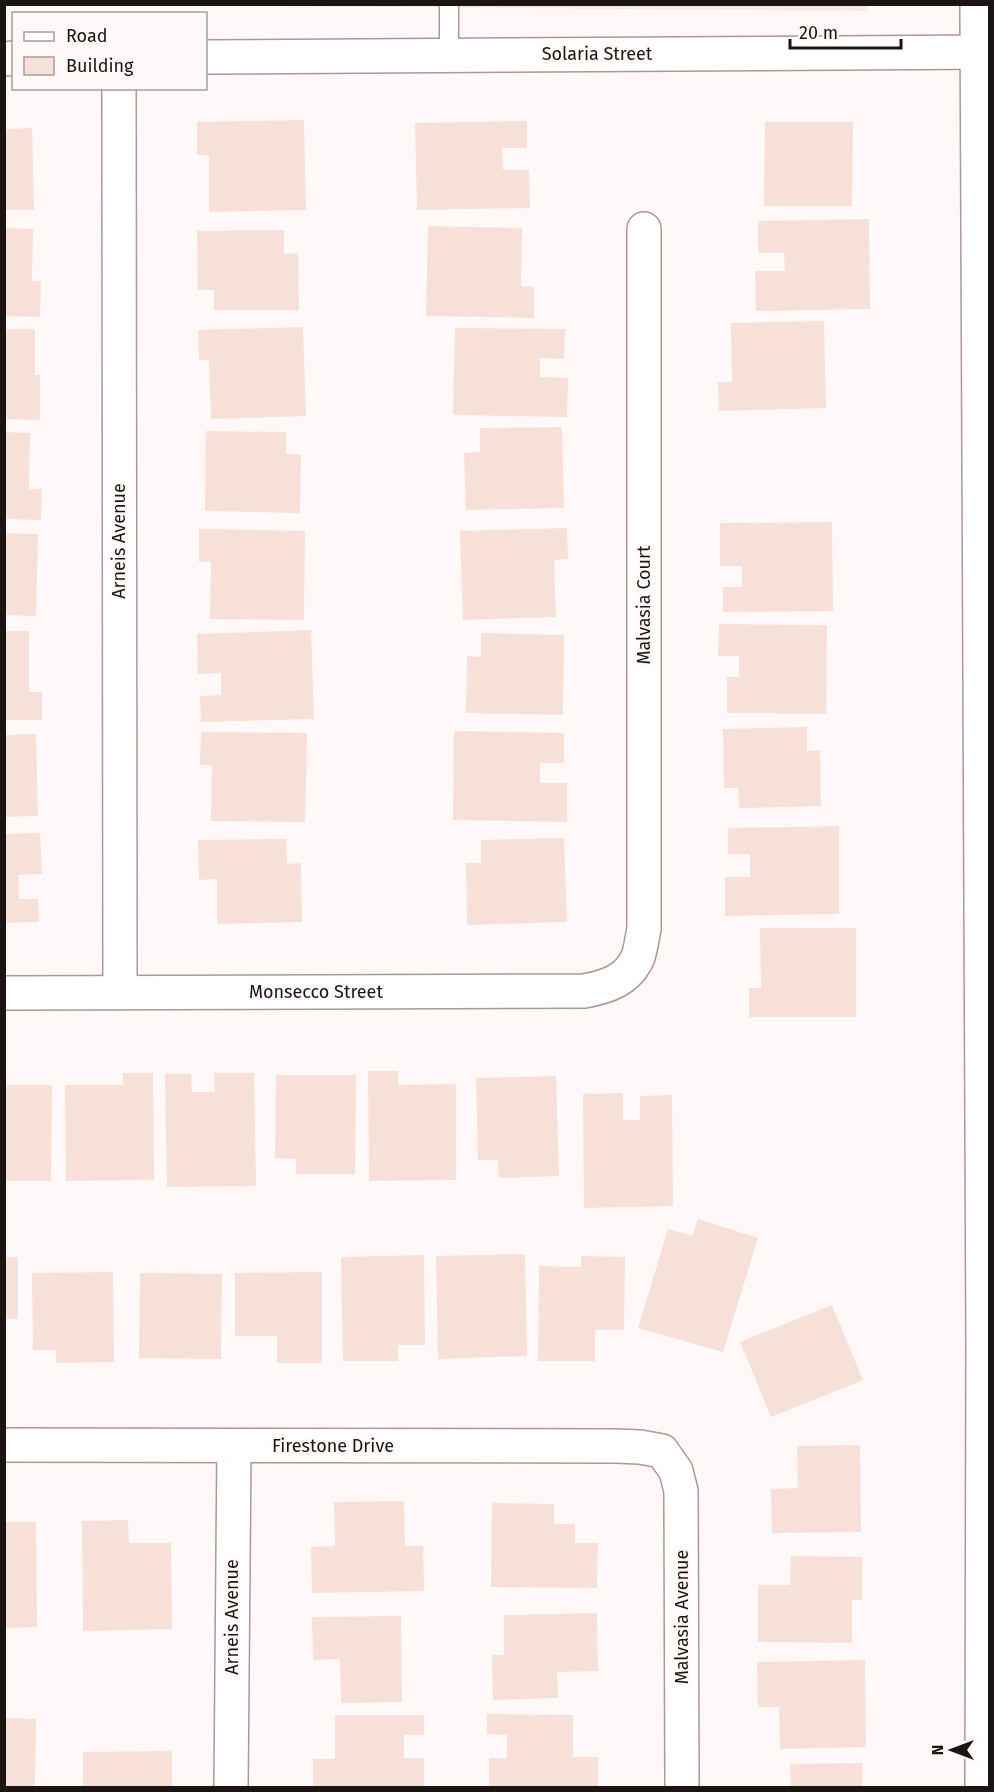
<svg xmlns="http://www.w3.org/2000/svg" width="994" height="1792" font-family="'Fira Sans',sans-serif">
<rect width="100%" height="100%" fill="#fef9f8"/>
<path fill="#f6eae5" d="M 5,4 L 872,5 L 864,11 Z"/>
<path fill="#f7e0d8" d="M 304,120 L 306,210 L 209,212 L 209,155 L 197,155 L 197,122 Z
M 527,121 L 527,148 L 502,148 L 503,170 L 529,170 L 530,208 L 417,210 L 415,123 Z
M 765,122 L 853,122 L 852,206 L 764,206 Z
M 32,128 L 34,210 L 4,210 L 4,129 Z
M 869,219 L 870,309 L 756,311 L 755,271 L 785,271 L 784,253 L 758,253 L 758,221 Z
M 428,226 L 522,228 L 521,286 L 534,287 L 534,318 L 426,316 Z
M 4,228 L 33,229 L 32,281 L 41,281 L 40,317 L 4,316 Z
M 284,230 L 284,254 L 298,253 L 299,310 L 214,310 L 214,290 L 198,290 L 197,231 Z
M 824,321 L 826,408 L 719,411 L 718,382 L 732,382 L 731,323 Z
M 303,327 L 306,416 L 211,419 L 209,360 L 199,360 L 198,330 Z
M 455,328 L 565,329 L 564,359 L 540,358 L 540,377 L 568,378 L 567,417 L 453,415 Z
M 4,329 L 35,329 L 35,375 L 40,375 L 40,420 L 4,419 Z
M 562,427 L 564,508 L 466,510 L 464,453 L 480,452 L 480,428 Z
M 206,431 L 286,432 L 286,454 L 301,454 L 300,513 L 205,511 Z
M 5,432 L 30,433 L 29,489 L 42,489 L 41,520 L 5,519 Z
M 832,522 L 833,611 L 723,612 L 723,587 L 742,587 L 742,566 L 720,566 L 720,523 Z
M 567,528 L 568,559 L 554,560 L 556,617 L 463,620 L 460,531 Z
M 199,529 L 305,531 L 304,620 L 210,619 L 211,562 L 199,562 Z
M 4,533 L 38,534 L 36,616 L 4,615 Z
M 719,624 L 827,625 L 826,714 L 727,713 L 727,677 L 739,677 L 739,656 L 718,656 Z
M 311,630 L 314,719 L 201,722 L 200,696 L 221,695 L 221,673 L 198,674 L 197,634 Z
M 4,631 L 29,631 L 29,692 L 42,692 L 42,720 L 4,720 Z
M 481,633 L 564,635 L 563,715 L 466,713 L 467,656 L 481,657 Z
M 807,727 L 807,751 L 820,750 L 821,806 L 739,808 L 738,788 L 724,788 L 723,729 Z
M 454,731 L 564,733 L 564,763 L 540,763 L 540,783 L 567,783 L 567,822 L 453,820 Z
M 201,732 L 307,733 L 305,822 L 211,821 L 212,765 L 200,765 Z
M 36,734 L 38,816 L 4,817 L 4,735 Z
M 839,826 L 839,914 L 725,916 L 725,877 L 750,877 L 750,854 L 728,854 L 728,828 Z
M 40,833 L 42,874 L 18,875 L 19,899 L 38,899 L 39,922 L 4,923 L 4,834 Z
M 564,838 L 567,922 L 467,925 L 466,863 L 481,863 L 481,840 Z
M 286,839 L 287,864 L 301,863 L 302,922 L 217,924 L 217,879 L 199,880 L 198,840 Z
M 760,928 L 856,928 L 856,1017 L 749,1017 L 749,988 L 761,988 Z
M 368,1071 L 398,1071 L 398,1085 L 456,1084 L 456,1180 L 369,1181 Z
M 123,1073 L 153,1073 L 154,1180 L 66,1181 L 65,1085 L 123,1085 Z
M 214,1073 L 254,1073 L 256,1186 L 167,1187 L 165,1074 L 191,1074 L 192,1092 L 215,1092 Z
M 276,1075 L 356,1075 L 355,1174 L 296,1174 L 296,1159 L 275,1158 Z
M 556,1076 L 559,1176 L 499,1178 L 498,1160 L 478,1160 L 476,1078 Z
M 4,1085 L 52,1085 L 51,1181 L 4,1181 Z
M 623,1093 L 623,1120 L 640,1120 L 640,1096 L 672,1095 L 673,1206 L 584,1208 L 583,1094 Z
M 698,1219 L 758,1238 L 723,1352 L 638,1328 L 668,1229 L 692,1236 Z
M 525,1254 L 527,1356 L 438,1359 L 436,1256 Z
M 424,1255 L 425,1345 L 398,1345 L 398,1361 L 343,1361 L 341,1257 Z
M 581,1256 L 625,1257 L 624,1330 L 595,1330 L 595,1361 L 538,1361 L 539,1266 L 581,1267 Z
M 4,1257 L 18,1257 L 18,1319 L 4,1319 Z
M 113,1272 L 114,1362 L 56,1363 L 56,1350 L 33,1350 L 32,1273 Z
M 322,1272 L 322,1363 L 277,1363 L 277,1336 L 235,1336 L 235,1273 Z
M 140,1273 L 222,1274 L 221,1359 L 139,1358 Z
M 832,1305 L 863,1380 L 771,1417 L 740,1342 Z
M 860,1445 L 861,1532 L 772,1533 L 771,1489 L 798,1488 L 797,1446 Z
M 404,1501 L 405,1546 L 423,1546 L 424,1591 L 312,1593 L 311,1547 L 335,1546 L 334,1502 Z
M 492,1503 L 554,1504 L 554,1524 L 575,1524 L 575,1543 L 598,1543 L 597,1588 L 491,1587 Z
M 128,1520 L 129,1543 L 171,1543 L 172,1629 L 83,1631 L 82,1521 Z
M 4,1522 L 36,1522 L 37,1627 L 4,1628 Z
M 791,1556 L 862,1557 L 862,1600 L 852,1600 L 852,1643 L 758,1642 L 758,1585 L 790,1585 Z
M 597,1613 L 598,1671 L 557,1672 L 558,1698 L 493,1700 L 492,1655 L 504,1655 L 504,1615 Z
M 401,1616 L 402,1702 L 341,1703 L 340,1659 L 313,1660 L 312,1617 Z
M 865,1660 L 866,1747 L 780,1749 L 779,1707 L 758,1707 L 757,1662 Z
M 487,1714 L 573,1715 L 573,1757 L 598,1757 L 598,1788 L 489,1788 L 489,1758 L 507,1758 L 507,1735 L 487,1734 Z
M 335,1715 L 424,1715 L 424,1735 L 404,1735 L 404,1758 L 424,1758 L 424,1788 L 313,1788 L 313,1759 L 335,1759 Z
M 4,1718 L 36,1719 L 35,1788 L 4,1788 Z
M 172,1751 L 172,1788 L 83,1788 L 83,1752 Z
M 862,1763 L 862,1788 L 791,1788 L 790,1764 Z"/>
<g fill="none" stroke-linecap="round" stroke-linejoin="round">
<g stroke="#ae9891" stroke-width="21">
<path id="service" d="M 449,4 L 449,55"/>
</g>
<g stroke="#ae9891" stroke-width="36">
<path id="minor" d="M 206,57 L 990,52
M 4,59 L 14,58
M 119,88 L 120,993
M 4,993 L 584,991 C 607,987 628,980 638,957 C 641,948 642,938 644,929 L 644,229
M 4,1445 L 616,1446 L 640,1447 L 662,1451 L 676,1471 L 681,1491 L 682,1788
M 231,1788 L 234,1446"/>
</g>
<g stroke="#ae9891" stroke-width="36">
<path id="secondary" d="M 977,4 L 983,1345 L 982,1788"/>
</g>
<use href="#service" stroke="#fff" stroke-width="18"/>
<use href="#minor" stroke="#fff" stroke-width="33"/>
<use href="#secondary" stroke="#fff" stroke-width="33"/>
</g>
<g text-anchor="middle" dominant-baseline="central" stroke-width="5" stroke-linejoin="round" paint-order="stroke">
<g font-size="18" fill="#1c1412" stroke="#fef9f8">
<text x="597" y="54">Solaria Street</text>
<text transform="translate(119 541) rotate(-90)">Arneis Avenue</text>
<text transform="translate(644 605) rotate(-90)">Malvasia Court</text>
<text x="316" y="992">Monsecco Street</text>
<text x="333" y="1446">Firestone Drive</text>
<text transform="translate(232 1617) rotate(-90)">Arneis Avenue</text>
<text transform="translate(682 1617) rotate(-90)">Malvasia Avenue</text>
</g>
</g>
<rect width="994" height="1792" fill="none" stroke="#1c1412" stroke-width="12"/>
<rect x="12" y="12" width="195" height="78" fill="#fef9f8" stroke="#a49d9c" stroke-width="1.5"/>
<rect x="24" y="32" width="30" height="9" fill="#ffffff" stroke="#a49d9c" stroke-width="1.5"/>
<text x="66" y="42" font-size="18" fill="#1c1412">Road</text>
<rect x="24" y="57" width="30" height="18" fill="#f7e0d8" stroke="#a49d9c" stroke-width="1.5"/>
<text x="66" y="72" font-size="18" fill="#1c1412">Building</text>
<g transform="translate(952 1750) rotate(270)" stroke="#fef9f8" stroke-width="4.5" paint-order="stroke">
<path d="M0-4.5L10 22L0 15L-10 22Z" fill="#1c1412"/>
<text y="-9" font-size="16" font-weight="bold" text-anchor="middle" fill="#1c1412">N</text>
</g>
<path d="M790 39v9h111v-9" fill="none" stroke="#1c1412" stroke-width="3"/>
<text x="799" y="39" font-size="18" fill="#1c1412" stroke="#fef9f8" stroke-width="4.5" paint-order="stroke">20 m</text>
</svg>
